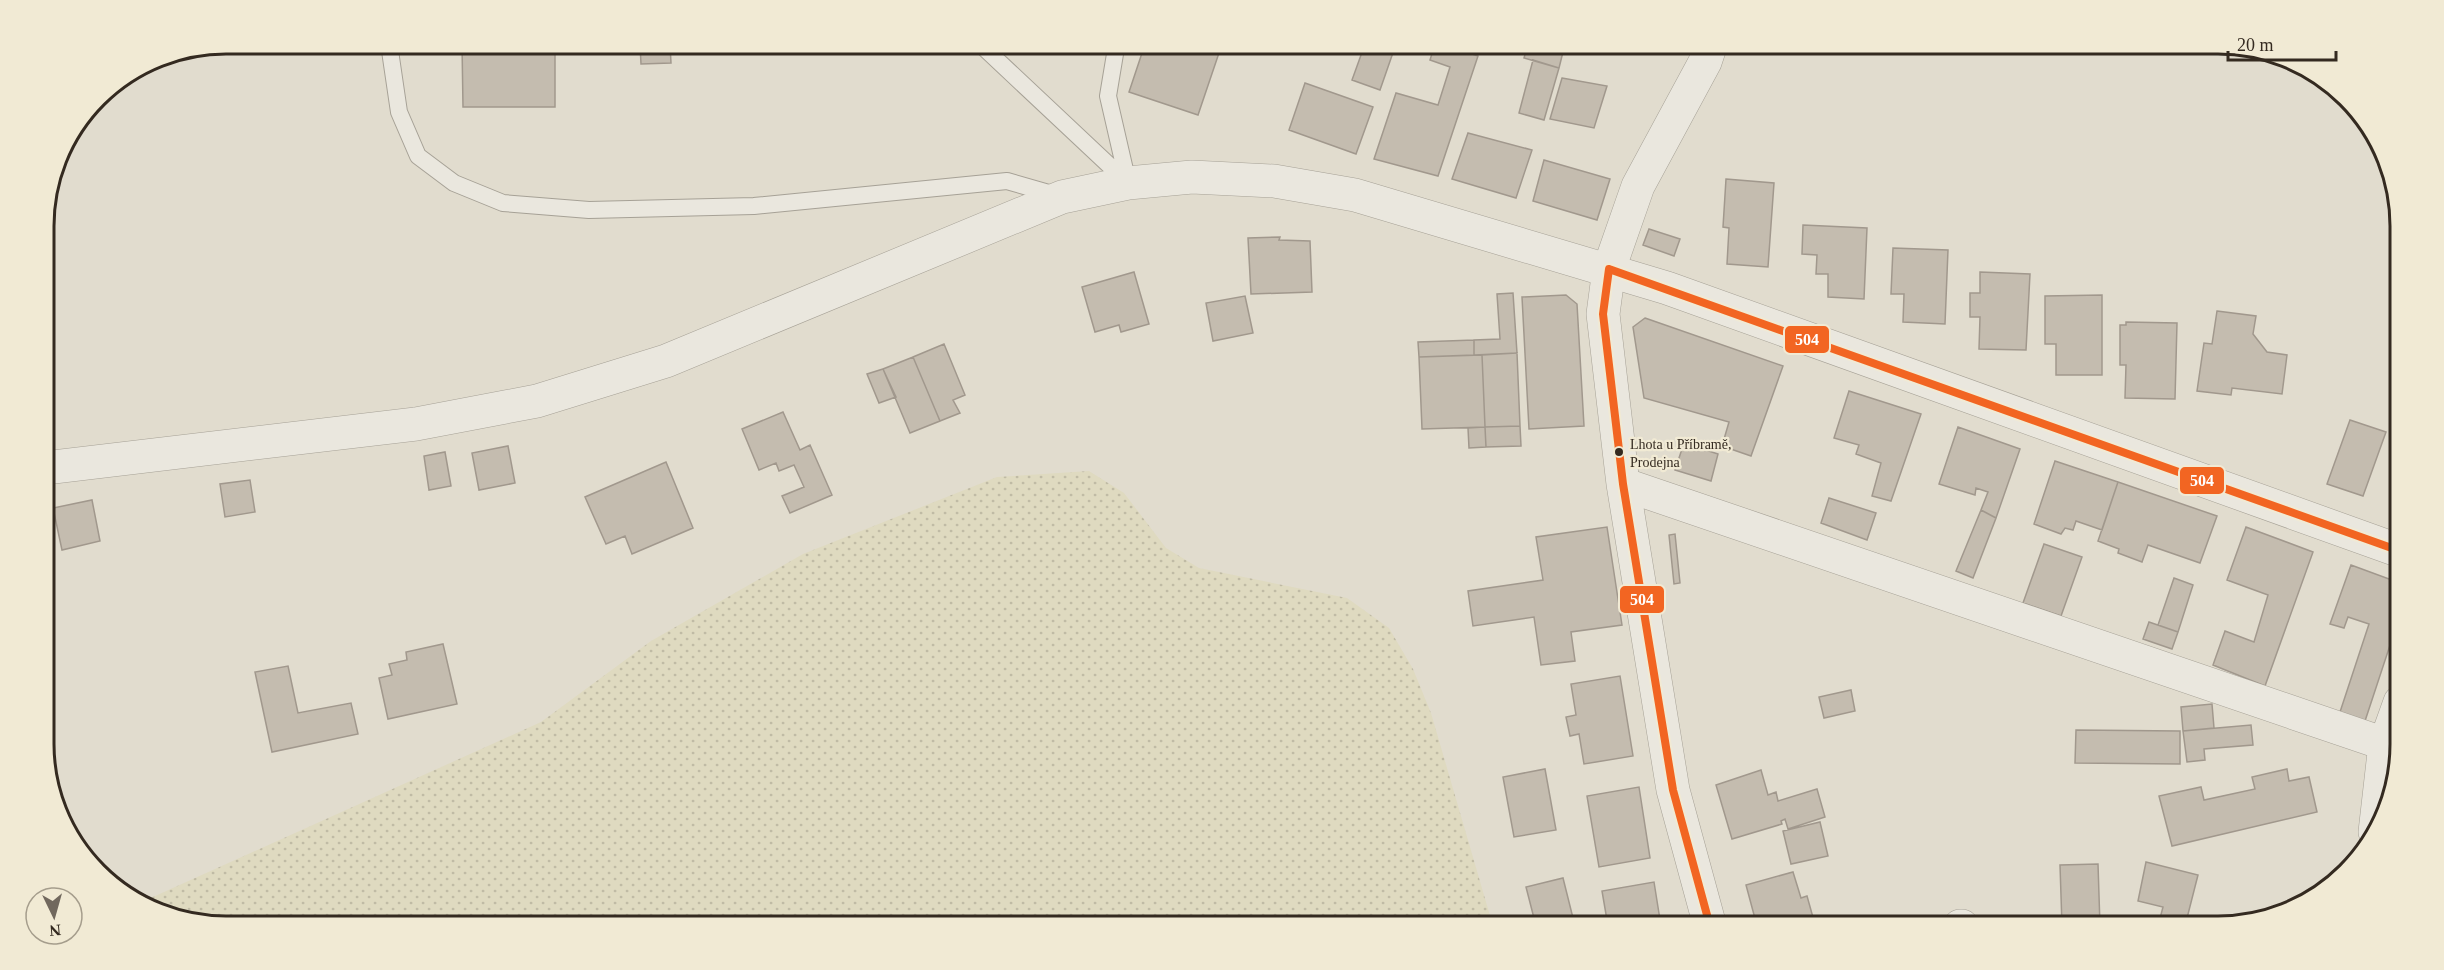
<svg xmlns="http://www.w3.org/2000/svg" width="2444" height="970" font-family="'Times New Roman',serif">
<defs>
<pattern id="farmland-dots" width="8" height="8" patternUnits="userSpaceOnUse" patternTransform="scale(1.5)"><rect width="8" height="8" fill="#dfdac0"/><path d="M2 2h.1M6 6h.1" fill="none" stroke="#c0bba5" stroke-width="1.8" stroke-linecap="round"/></pattern>
</defs>
<rect width="100%" height="100%" fill="#e1dcce"/>
<path fill="url(#farmland-dots)" d="M 1089,471 L 1124,493 L 1166,548 L 1199,568 L 1347,598 L 1389,628 L 1413,669 L 1431,713 L 1493,926 L 975,926 L 964,922 L 962,926 L 226,926 L 167,917 L 144,901 L 541,722 L 651,641 L 803,554 L 997,477 Z"/>
<g fill="none" stroke-linecap="round" stroke-linejoin="round">
<path stroke="#b8c6be" stroke-width="10" d="M 2156,44 L 2179,49 L 2267,52"/>
</g>
<path fill="#c4bcaf" stroke="#a1988d" stroke-width="1.5" d="M 462,44 L 555,44 L 555,107 L 463,107 Z
M 640,44 L 687,44 L 670,44 L 671,63 L 641,64 Z
M 1145,44 L 1222,44 L 1198,115 L 1129,92 Z
M 1365,44 L 1396,44 L 1380,90 L 1352,80 Z
M 1435,44 L 1454,44 L 1452,47 L 1478,56 L 1438,176 L 1374,159 L 1396,93 L 1438,105 L 1450,67 L 1430,60 Z
M 1528,44 L 1565,44 L 1559,68 L 1524,58 Z
M 1533,60 L 1559,68 L 1544,120 L 1519,113 Z
M 1562,78 L 1607,86 L 1594,128 L 1550,119 Z
M 1305,83 L 1373,107 L 1356,154 L 1289,130 Z
M 1468,133 L 1532,150 L 1516,198 L 1452,179 Z
M 1544,160 L 1610,179 L 1597,220 L 1533,201 Z
M 1726,179 L 1774,183 L 1768,267 L 1727,264 L 1729,228 L 1723,227 Z
M 1803,225 L 1867,228 L 1864,299 L 1828,297 L 1828,274 L 1816,274 L 1817,255 L 1802,254 Z
M 1649,229 L 1680,239 L 1674,256 L 1643,245 Z
M 1280,237 L 1279,240 L 1310,241 L 1312,292 L 1251,294 L 1248,238 Z
M 1893,248 L 1948,250 L 1945,324 L 1903,322 L 1904,294 L 1891,294 Z
M 1134,272 L 1149,324 L 1121,332 L 1119,325 L 1095,332 L 1082,287 Z
M 1980,272 L 2030,274 L 2026,350 L 1979,349 L 1980,317 L 1970,317 L 1970,293 L 1980,293 Z
M 1513,293 L 1517,353 L 1474,355 L 1474,340 L 1500,339 L 1497,294 Z
M 1566,295 L 1577,304 L 1584,426 L 1529,429 L 1522,297 Z
M 2102,295 L 2102,375 L 2056,375 L 2056,344 L 2045,344 L 2045,296 Z
M 1245,296 L 1253,333 L 1213,341 L 1206,303 Z
M 2217,311 L 2256,316 L 2253,334 L 2267,352 L 2287,355 L 2282,394 L 2232,388 L 2231,395 L 2197,391 L 2204,343 L 2212,344 Z
M 1645,318 L 1783,366 L 1751,456 L 1722,446 L 1729,422 L 1644,398 L 1633,327 Z
M 2126,322 L 2177,323 L 2175,399 L 2125,398 L 2126,365 L 2120,365 L 2120,325 L 2126,325 Z
M 1474,340 L 1474,355 L 1419,357 L 1418,342 Z
M 944,344 L 965,395 L 953,400 L 960,413 L 940,421 L 913,357 Z
M 1517,353 L 1520,426 L 1485,427 L 1482,355 Z
M 1482,355 L 1485,427 L 1422,429 L 1419,357 Z
M 913,357 L 940,421 L 910,433 L 883,369 Z
M 883,369 L 896,397 L 879,403 L 867,374 Z
M 1849,391 L 1921,414 L 1891,501 L 1872,496 L 1881,463 L 1856,454 L 1859,445 L 1834,438 Z
M 783,412 L 800,450 L 810,445 L 832,495 L 790,513 L 782,496 L 804,487 L 794,465 L 779,471 L 776,463 L 759,470 L 742,429 Z
M 2350,420 L 2386,432 L 2363,496 L 2327,484 Z
M 1520,426 L 1521,446 L 1486,447 L 1485,427 Z
M 1485,427 L 1486,447 L 1469,448 L 1468,428 Z
M 1958,427 L 2020,449 L 1996,518 L 1981,510 L 1988,492 L 1976,488 L 1975,495 L 1939,484 Z
M 1684,443 L 1718,454 L 1711,481 L 1675,470 Z
M 508,446 L 515,483 L 479,490 L 472,453 Z
M 445,452 L 451,486 L 429,490 L 424,456 Z
M 2055,461 L 2118,482 L 2102,530 L 2076,521 L 2073,530 L 2065,528 L 2061,534 L 2034,524 Z
M 666,462 L 693,528 L 632,554 L 625,536 L 606,544 L 585,497 Z
M 250,480 L 255,512 L 225,517 L 220,484 Z
M 2118,482 L 2217,516 L 2200,563 L 2148,545 L 2142,562 L 2118,553 L 2119,549 L 2098,541 Z
M 1829,498 L 1876,513 L 1867,540 L 1821,523 Z
M 92,500 L 100,541 L 62,550 L 53,508 Z
M 1981,510 L 1996,518 L 1973,578 L 1956,571 Z
M 1607,527 L 1622,625 L 1571,632 L 1575,661 L 1541,665 L 1534,617 L 1473,626 L 1468,591 L 1543,580 L 1536,537 Z
M 2246,527 L 2313,552 L 2265,686 L 2213,665 L 2225,631 L 2254,642 L 2268,595 L 2227,580 Z
M 1675,534 L 1680,583 L 1674,584 L 1669,535 Z
M 2044,544 L 2082,557 L 2061,616 L 2023,603 Z
M 2351,565 L 2400,583 L 2400,615 L 2365,721 L 2340,712 L 2369,624 L 2348,617 L 2344,628 L 2330,624 Z
M 2174,578 L 2193,585 L 2178,632 L 2158,625 Z
M 2149,622 L 2178,632 L 2172,649 L 2143,639 Z
M 443,644 L 457,704 L 388,719 L 379,678 L 392,675 L 389,664 L 407,660 L 406,652 Z
M 288,666 L 298,713 L 351,703 L 358,734 L 272,752 L 255,672 Z
M 1620,676 L 1633,756 L 1584,764 L 1579,734 L 1570,736 L 1566,717 L 1576,715 L 1571,684 Z
M 1851,690 L 1855,711 L 1824,718 L 1819,697 Z
M 2212,704 L 2214,728 L 2183,731 L 2181,707 Z
M 2251,725 L 2253,745 L 2204,749 L 2205,760 L 2187,762 L 2183,731 Z
M 2076,730 L 2180,731 L 2180,764 L 2075,763 Z
M 48,735 L 61,795 L 55,796 L 47,779 Z
M 1545,769 L 1556,830 L 1514,837 L 1503,777 Z
M 2287,769 L 2289,781 L 2309,777 L 2317,812 L 2172,846 L 2159,796 L 2201,787 L 2204,800 L 2255,789 L 2252,777 Z
M 1761,770 L 1768,795 L 1776,792 L 1778,801 L 1817,789 L 1825,817 L 1788,829 L 1785,819 L 1781,821 L 1782,824 L 1732,839 L 1716,785 Z
M 1639,787 L 1650,858 L 1599,867 L 1587,796 Z
M 1820,822 L 1828,856 L 1791,864 L 1783,831 Z
M 2146,862 L 2198,875 L 2185,926 L 2158,926 L 2163,907 L 2138,901 Z
M 2098,864 L 2100,926 L 2062,926 L 2060,865 Z
M 1793,872 L 1801,898 L 1807,896 L 1814,921 L 1808,923 L 1807,926 L 1757,926 L 1746,885 Z
M 1563,878 L 1575,926 L 1536,926 L 1526,887 Z
M 1654,882 L 1661,926 L 1608,926 L 1602,891 Z"/>
<g fill="none" stroke-linecap="round" stroke-linejoin="round">
<g stroke="#a6a196" stroke-width="18">
<path id="service" d="M 389,44 L 399,112 L 418,156 L 454,183 L 503,203 L 589,210 L 754,206 L 1007,181 L 1059,196
M 980,44 L 1128,183 L 1108,96 L 1115,54 L 1113,44"/>
</g>
<g stroke="#a6a196" stroke-width="34">
<path id="minor" d="M 1623,484 L 2385,744
M 2375,832 L 2385,744 L 2400,702
M 1710,926 L 1673,790 L 1623,484 L 1603,314 L 1609,269 L 1638,186 L 1705,62 L 1711,44
M 1960,926 L 1962,926"/>
</g>
<g stroke="#a6a196" stroke-width="34">
<path id="tertiary" d="M 45,468 L 416,424 L 537,401 L 666,361 L 1062,197 L 1128,183 L 1192,177 L 1274,181 L 1355,195 L 1667,288 L 2400,551"/>
</g>
<use href="#service" stroke="#eae7de" stroke-width="16"/>
<use href="#minor" stroke="#eae7de" stroke-width="33"/>
<use href="#tertiary" stroke="#eae7de" stroke-width="33"/>
<g stroke="#f1ead4" stroke-width="12">
<path id="bus-1" d="M 1609,269 L 2400,551
M 1609,269 L 1603,314 L 1623,484 L 1673,790 L 1710,926"/>
</g>
<use href="#bus-1" stroke="#f26522" stroke-width="8"/>
</g>
<circle fill="#342a20" stroke="#f1ead4" stroke-width="2" cx="1619" cy="452" r="5"/>
<g text-anchor="middle" dominant-baseline="central" stroke-width="4.5" stroke-linejoin="round" paint-order="stroke">
<g font-size="14" fill="#342a20" stroke="#f1ead4" text-anchor="start">
<text x="1630" y="444">Lhota u Příbramě,<tspan x="1630" dy="18">Prodejna</tspan></text>
</g>
</g>
<path d="M0 0H2444V970H0ZM226 54H2218A172 172 0 0 1 2390 226V744A172 172 0 0 1 2218 916H226A172 172 0 0 1 54 744V226A172 172 0 0 1 226 54Z" fill="#f1ead4" fill-rule="evenodd"/>
<path fill="none" stroke="#342a20" stroke-width="3" d="M226 54H2218A172 172 0 0 1 2390 226V744A172 172 0 0 1 2218 916H226A172 172 0 0 1 54 744V226A172 172 0 0 1 226 54Z"/>
<g stroke="#f1ead4" stroke-width="2">
<rect x="1784" y="325" width="46" height="29" rx="6" fill="#f26522"/>
<rect x="2179" y="466" width="46" height="29" rx="6" fill="#f26522"/>
<rect x="1619" y="585" width="46" height="29" rx="6" fill="#f26522"/>
</g>
<g font-size="16" text-anchor="middle" font-weight="bold" fill="#fff">
<text x="1807" y="345">504</text>
<text x="2202" y="486">504</text>
<text x="1642" y="605">504</text>
</g>
<g transform="translate(54 916) rotate(175)"><circle r="28" fill="#f1ead4" stroke="#a59d8c" stroke-width="1.5"/>
<path d="M0-4.5L10 22L0 15L-10 22Z" fill="#71685d"/>
<text y="-9" font-size="16" font-weight="bold" text-anchor="middle" fill="#342a20">N</text>
</g>
<path d="M2228 51v9h108v-9" fill="none" stroke="#342a20" stroke-width="3"/>
<text x="2237" y="51" font-size="18" fill="#342a20" stroke="#f1ead4" stroke-width="4.5" paint-order="stroke">20 m</text>
</svg>
